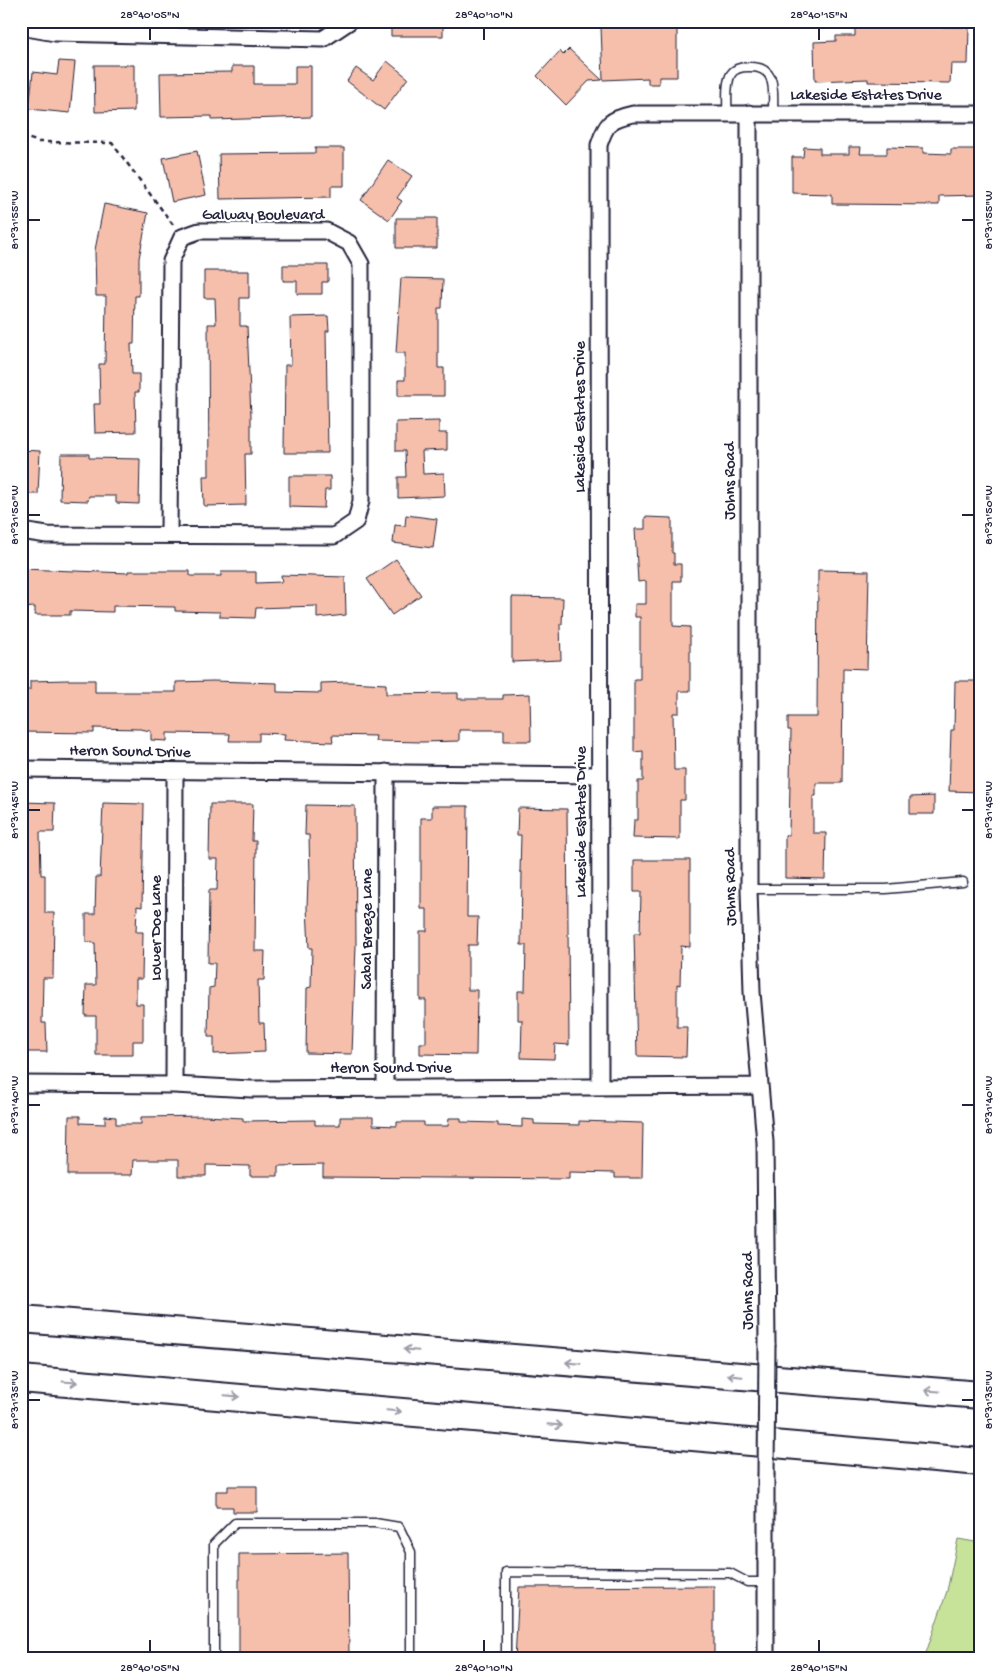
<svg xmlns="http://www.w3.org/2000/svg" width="1002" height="1680" font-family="'Gochi Hand',sans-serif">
<rect width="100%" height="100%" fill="#fff"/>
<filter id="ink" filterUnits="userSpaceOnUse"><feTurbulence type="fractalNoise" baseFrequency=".02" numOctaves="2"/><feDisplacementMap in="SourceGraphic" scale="10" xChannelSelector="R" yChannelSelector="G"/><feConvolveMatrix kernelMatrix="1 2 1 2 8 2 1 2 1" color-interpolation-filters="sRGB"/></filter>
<g filter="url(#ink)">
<path fill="#c7e39a" stroke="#74826a" d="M 958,1539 L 981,1543 L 981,1659 L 924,1659 L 947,1591 Z"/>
<path fill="#f6bfab" stroke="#22223b" d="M 391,21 L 443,21 L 443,36 L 391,36 Z
M 646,25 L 677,26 L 677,77 L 659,77 L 659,84 L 648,84 L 648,78 L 603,80 L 601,27 Z
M 855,26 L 969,27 L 968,64 L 951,64 L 950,83 L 868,82 L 868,79 L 815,81 L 814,42 L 836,41 L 836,36 L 855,36 Z
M 569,49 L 602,80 L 589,81 L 566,105 L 537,76 L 560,51 L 563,55 Z
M 59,61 L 75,62 L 70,113 L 29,109 L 33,72 L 57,75 Z
M 387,61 L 408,78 L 384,110 L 347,81 L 356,68 L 373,80 Z
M 94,65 L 134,65 L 134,111 L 95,112 Z
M 232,66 L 254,66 L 254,84 L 295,84 L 295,66 L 311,66 L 311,117 L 212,120 L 212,116 L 161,117 L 160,73 L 232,72 Z
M 804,147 L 820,148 L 820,154 L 849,154 L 849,147 L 861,147 L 860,154 L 887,154 L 887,147 L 923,148 L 923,153 L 951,154 L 951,149 L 979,149 L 980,195 L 939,196 L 939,205 L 832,204 L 832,194 L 792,193 L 792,157 L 803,157 Z
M 315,148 L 344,148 L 344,186 L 331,186 L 331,197 L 220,199 L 219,154 L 315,153 Z
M 197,151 L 206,195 L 172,202 L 163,158 Z
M 388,160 L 412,176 L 397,198 L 402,201 L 389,220 L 361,200 Z
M 104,204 L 148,213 L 139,258 L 139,296 L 135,296 L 134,344 L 131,344 L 132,374 L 139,374 L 139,392 L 135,392 L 136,432 L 95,433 L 94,404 L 100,404 L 99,364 L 105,364 L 106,296 L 96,296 L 95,250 Z
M 396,218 L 437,218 L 437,248 L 396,248 Z
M 283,265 L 328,265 L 328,282 L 322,282 L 322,294 L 297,294 L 297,281 L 283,281 Z
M 204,271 L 249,271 L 249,298 L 240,298 L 240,326 L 247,326 L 251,416 L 251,454 L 245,454 L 246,505 L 204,506 L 203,476 L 209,476 L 208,324 L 216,324 L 215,298 L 204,298 Z
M 401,278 L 443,279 L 442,308 L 438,308 L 438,368 L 444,368 L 444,396 L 398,396 L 398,380 L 405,380 L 405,353 L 396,353 Z
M 328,316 L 329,331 L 326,331 L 328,453 L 284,453 L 285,365 L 291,365 L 290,317 Z
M 439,421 L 439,433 L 447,433 L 447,450 L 422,451 L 423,474 L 444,473 L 445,496 L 398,498 L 398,477 L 406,477 L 405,451 L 396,451 L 396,422 Z
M 21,450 L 40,451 L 38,494 L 21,494 Z
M 61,454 L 89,454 L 89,458 L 140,459 L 139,504 L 116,503 L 116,496 L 89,496 L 88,501 L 60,500 Z
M 289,476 L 330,476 L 330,490 L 325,490 L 324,508 L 289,507 Z
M 406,515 L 437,519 L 433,548 L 393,543 L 395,525 L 405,526 Z
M 645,517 L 672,518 L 672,553 L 674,553 L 674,564 L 681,564 L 681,581 L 673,581 L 673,626 L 690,627 L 690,691 L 679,691 L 679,713 L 673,713 L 674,770 L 685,770 L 685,800 L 680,800 L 680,839 L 633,838 L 634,820 L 638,820 L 638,781 L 643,781 L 643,751 L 634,752 L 634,679 L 640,679 L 640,617 L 635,617 L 635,604 L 646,604 L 646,581 L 638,582 L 635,529 L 645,529 Z
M 396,559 L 421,595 L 392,615 L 367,579 Z
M 21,569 L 128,573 L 128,571 L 190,571 L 190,576 L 221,576 L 221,572 L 256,572 L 256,583 L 282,582 L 281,575 L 345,577 L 346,615 L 317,618 L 317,606 L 256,608 L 255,618 L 220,617 L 220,612 L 175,611 L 175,607 L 113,606 L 113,612 L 70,611 L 70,615 L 35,615 L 35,607 L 21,608 Z
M 818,570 L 869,571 L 867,669 L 843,668 L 842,783 L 816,783 L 816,796 L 813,796 L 813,833 L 826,833 L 825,879 L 785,878 L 785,835 L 789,835 L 791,730 L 788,730 L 788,717 L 817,717 Z
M 512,597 L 563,598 L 562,624 L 560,624 L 561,660 L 512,662 Z
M 67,680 L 95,680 L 95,692 L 176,692 L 176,682 L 213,681 L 277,683 L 277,692 L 321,693 L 321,683 L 349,682 L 386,684 L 386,694 L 458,693 L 458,699 L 503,699 L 503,695 L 530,694 L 531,741 L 504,741 L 504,730 L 459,730 L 459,741 L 422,742 L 375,741 L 376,736 L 332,735 L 333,742 L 284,740 L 285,734 L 259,733 L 259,741 L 229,741 L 230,734 L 167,733 L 167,741 L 151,740 L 151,731 L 140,729 L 94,728 L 94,733 L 21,732 L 21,690 L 30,690 L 30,681 Z
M 955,681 L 981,681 L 981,792 L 949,791 L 951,730 L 954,730 Z
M 934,796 L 934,814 L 910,814 L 910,797 Z
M 21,802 L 55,803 L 54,832 L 40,832 L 41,875 L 45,875 L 45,913 L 54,913 L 53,978 L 43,978 L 42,1023 L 46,1023 L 47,1052 L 21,1052 Z
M 103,803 L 144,804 L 142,907 L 137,906 L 136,932 L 143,932 L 142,979 L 136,979 L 136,1004 L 143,1004 L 143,1041 L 133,1041 L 133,1055 L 96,1055 L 96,1016 L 85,1016 L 86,985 L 96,985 L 95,943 L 86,942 L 86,914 L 95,914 L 96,877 L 100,877 Z
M 210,804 L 253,804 L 252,841 L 256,841 L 255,951 L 265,951 L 264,980 L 258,980 L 259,1023 L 264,1023 L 265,1052 L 214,1054 L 214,1037 L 208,1037 L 209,988 L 214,987 L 215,963 L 208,963 L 209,890 L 217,890 L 218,859 L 209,859 Z
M 306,805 L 355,806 L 356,945 L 352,1054 L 306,1053 L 307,988 L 311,987 L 312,948 L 309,948 L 307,907 L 308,880 L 310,880 L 309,835 L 305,835 Z
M 432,806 L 468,806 L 467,917 L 478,917 L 477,945 L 468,945 L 468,990 L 477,990 L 476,1055 L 420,1054 L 420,1043 L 426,1043 L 426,1000 L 420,1000 L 420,931 L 427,931 L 427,909 L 421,909 L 421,818 L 432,818 Z
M 518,808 L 567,809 L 569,1045 L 555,1044 L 554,1059 L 521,1058 L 522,1020 L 518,1020 L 518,991 L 525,991 L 526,945 L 521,945 L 522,872 L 520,872 L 521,835 L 517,835 Z
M 634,860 L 690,860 L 690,947 L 681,946 L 680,985 L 677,984 L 677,1027 L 687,1027 L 686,1057 L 637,1056 L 634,933 L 640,933 L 641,892 L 634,892 Z
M 69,1116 L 80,1116 L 80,1123 L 105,1124 L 105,1116 L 116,1117 L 116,1124 L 141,1124 L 141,1117 L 205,1116 L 243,1118 L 243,1121 L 315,1120 L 315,1125 L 340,1125 L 340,1117 L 373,1117 L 373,1125 L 397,1126 L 397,1122 L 424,1122 L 424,1126 L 448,1126 L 449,1118 L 461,1118 L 461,1122 L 498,1123 L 498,1126 L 522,1127 L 522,1119 L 534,1120 L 534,1124 L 579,1125 L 579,1121 L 643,1123 L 642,1178 L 615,1178 L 615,1173 L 569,1172 L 569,1179 L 323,1177 L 323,1165 L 278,1166 L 278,1176 L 250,1176 L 250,1166 L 206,1165 L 206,1176 L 178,1176 L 178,1160 L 133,1160 L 132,1175 L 68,1175 Z
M 228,1486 L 257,1486 L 257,1512 L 233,1512 L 233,1507 L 216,1507 L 216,1491 L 228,1491 Z
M 348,1553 L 349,1659 L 239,1659 L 239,1554 Z
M 714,1586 L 714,1659 L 515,1659 L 519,1587 Z"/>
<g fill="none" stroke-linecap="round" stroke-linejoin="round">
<g stroke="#22223b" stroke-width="11">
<path id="lane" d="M 727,113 C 728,101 725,85 731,74 C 735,68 741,67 748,67 C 778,65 773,92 773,113
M 749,889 L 886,889 L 963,882
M 214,1659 L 214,1544 L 235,1523 L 375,1523 L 399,1527 L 411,1552 L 411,1659
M 506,1659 L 506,1572 L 730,1573 L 747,1582 L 766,1582"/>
</g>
<g stroke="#22223b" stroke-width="19">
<path id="street" d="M 21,27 L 55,33 L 323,39 L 350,21
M 749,113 L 749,889 L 752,992 L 765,1142 L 767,1345
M 21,531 L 47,535 L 334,536 L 356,521 L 361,501 L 361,264 L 349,243 L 326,231 L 199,231 L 182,237 L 171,261 L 169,535
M 21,769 L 599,775
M 21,1084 L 174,1085 L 251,1089 L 760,1086
M 174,1085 L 175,771
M 385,1086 L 386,772
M 600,1087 L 599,145 C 606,123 610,119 633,114 L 981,114
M 766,1476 L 766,1659"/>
</g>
<g stroke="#22223b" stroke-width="30">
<path id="highway" d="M 21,1319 L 981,1395
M 21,1379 L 981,1462"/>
</g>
<path stroke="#22223b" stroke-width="2.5" stroke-dasharray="5 4" stroke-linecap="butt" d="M 21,63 L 25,42
M 21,136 L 39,142 L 112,143 L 174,226"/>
<use href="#lane" stroke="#fff" stroke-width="8"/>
<use href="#street" stroke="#fff" stroke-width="15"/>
<use href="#highway" stroke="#fff" stroke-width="26"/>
<g stroke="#22223b" stroke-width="19" stroke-linecap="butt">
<path id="street-bridge" d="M 766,1476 L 767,1345"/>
</g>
<use href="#street-bridge" stroke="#fff" stroke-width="15"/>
</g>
<defs><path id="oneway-shaft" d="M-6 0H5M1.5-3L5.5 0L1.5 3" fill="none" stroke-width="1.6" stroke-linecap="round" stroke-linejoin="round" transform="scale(1.25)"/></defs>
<g stroke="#9c9ca7">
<use href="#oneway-shaft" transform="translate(411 1350) rotate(-175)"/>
<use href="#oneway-shaft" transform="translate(573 1363) rotate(-175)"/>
<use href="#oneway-shaft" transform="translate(735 1376) rotate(-175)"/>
<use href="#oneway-shaft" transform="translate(70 1382) rotate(4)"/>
<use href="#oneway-shaft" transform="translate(932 1391) rotate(-176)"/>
<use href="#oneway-shaft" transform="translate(232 1396) rotate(5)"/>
<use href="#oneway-shaft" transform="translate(394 1411) rotate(5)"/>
<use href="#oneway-shaft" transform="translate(555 1425) rotate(5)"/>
</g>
</g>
<path fill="none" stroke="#22223b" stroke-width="2" d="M 150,28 L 150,40M 484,28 L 484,40M 819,28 L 819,40M 28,220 L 40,220M 962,220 L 974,220M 28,515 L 40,515M 962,515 L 974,515M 28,810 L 40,810M 962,810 L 974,810M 28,1105 L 40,1105M 962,1105 L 974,1105M 28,1400 L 40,1400M 962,1400 L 974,1400M 150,1640 L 150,1652M 484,1640 L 484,1652M 819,1640 L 819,1652"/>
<g text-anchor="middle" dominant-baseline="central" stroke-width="4.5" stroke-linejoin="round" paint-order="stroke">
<g font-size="16" fill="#22223b" stroke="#fff">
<text x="866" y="96">Lakeside Estates Drive</text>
<text x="263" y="216">Galway Boulevard</text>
<text transform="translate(581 417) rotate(-90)">Lakeside Estates Drive</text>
<text transform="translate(731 481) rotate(-90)">Johns Road</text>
<text transform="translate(130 753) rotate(1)">Heron Sound Drive</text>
<text transform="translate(582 822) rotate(-90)">Lakeside Estates Drive</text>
<text transform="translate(732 887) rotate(-91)">Johns Road</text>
<text transform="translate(157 928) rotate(-90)">Lower Doe Lane</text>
<text transform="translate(368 929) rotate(-90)">Sabal Breeze Lane</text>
<text x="391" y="1069">Heron Sound Drive</text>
<text transform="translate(749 1291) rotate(-90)">Johns Road</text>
</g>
</g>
<rect width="1002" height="1680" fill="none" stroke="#fff" stroke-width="55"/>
<rect x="28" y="28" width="946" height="1624" fill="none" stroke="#22223b" stroke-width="2"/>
<g font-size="12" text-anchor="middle" fill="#22223b">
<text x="150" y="18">28°40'05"N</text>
<text x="484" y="18">28°40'10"N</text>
<text x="819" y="18">28°40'15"N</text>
<text transform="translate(988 220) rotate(-90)" y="4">81°31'55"W</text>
<text transform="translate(14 220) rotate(-90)" y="4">81°31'55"W</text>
<text transform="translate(14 515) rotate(-90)" y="4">81°31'50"W</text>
<text transform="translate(988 515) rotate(-90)" y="4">81°31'50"W</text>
<text transform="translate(988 810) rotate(-90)" y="4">81°31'45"W</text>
<text transform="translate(14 810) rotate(-90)" y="4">81°31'45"W</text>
<text transform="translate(988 1105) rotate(-90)" y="4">81°31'40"W</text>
<text transform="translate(14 1105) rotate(-90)" y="4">81°31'40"W</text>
<text transform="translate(14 1400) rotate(-90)" y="4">81°31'35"W</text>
<text transform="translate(988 1400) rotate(-90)" y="4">81°31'35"W</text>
<text x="150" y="1671">28°40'05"N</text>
<text x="484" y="1671">28°40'10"N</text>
<text x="819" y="1671">28°40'15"N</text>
</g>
</svg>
